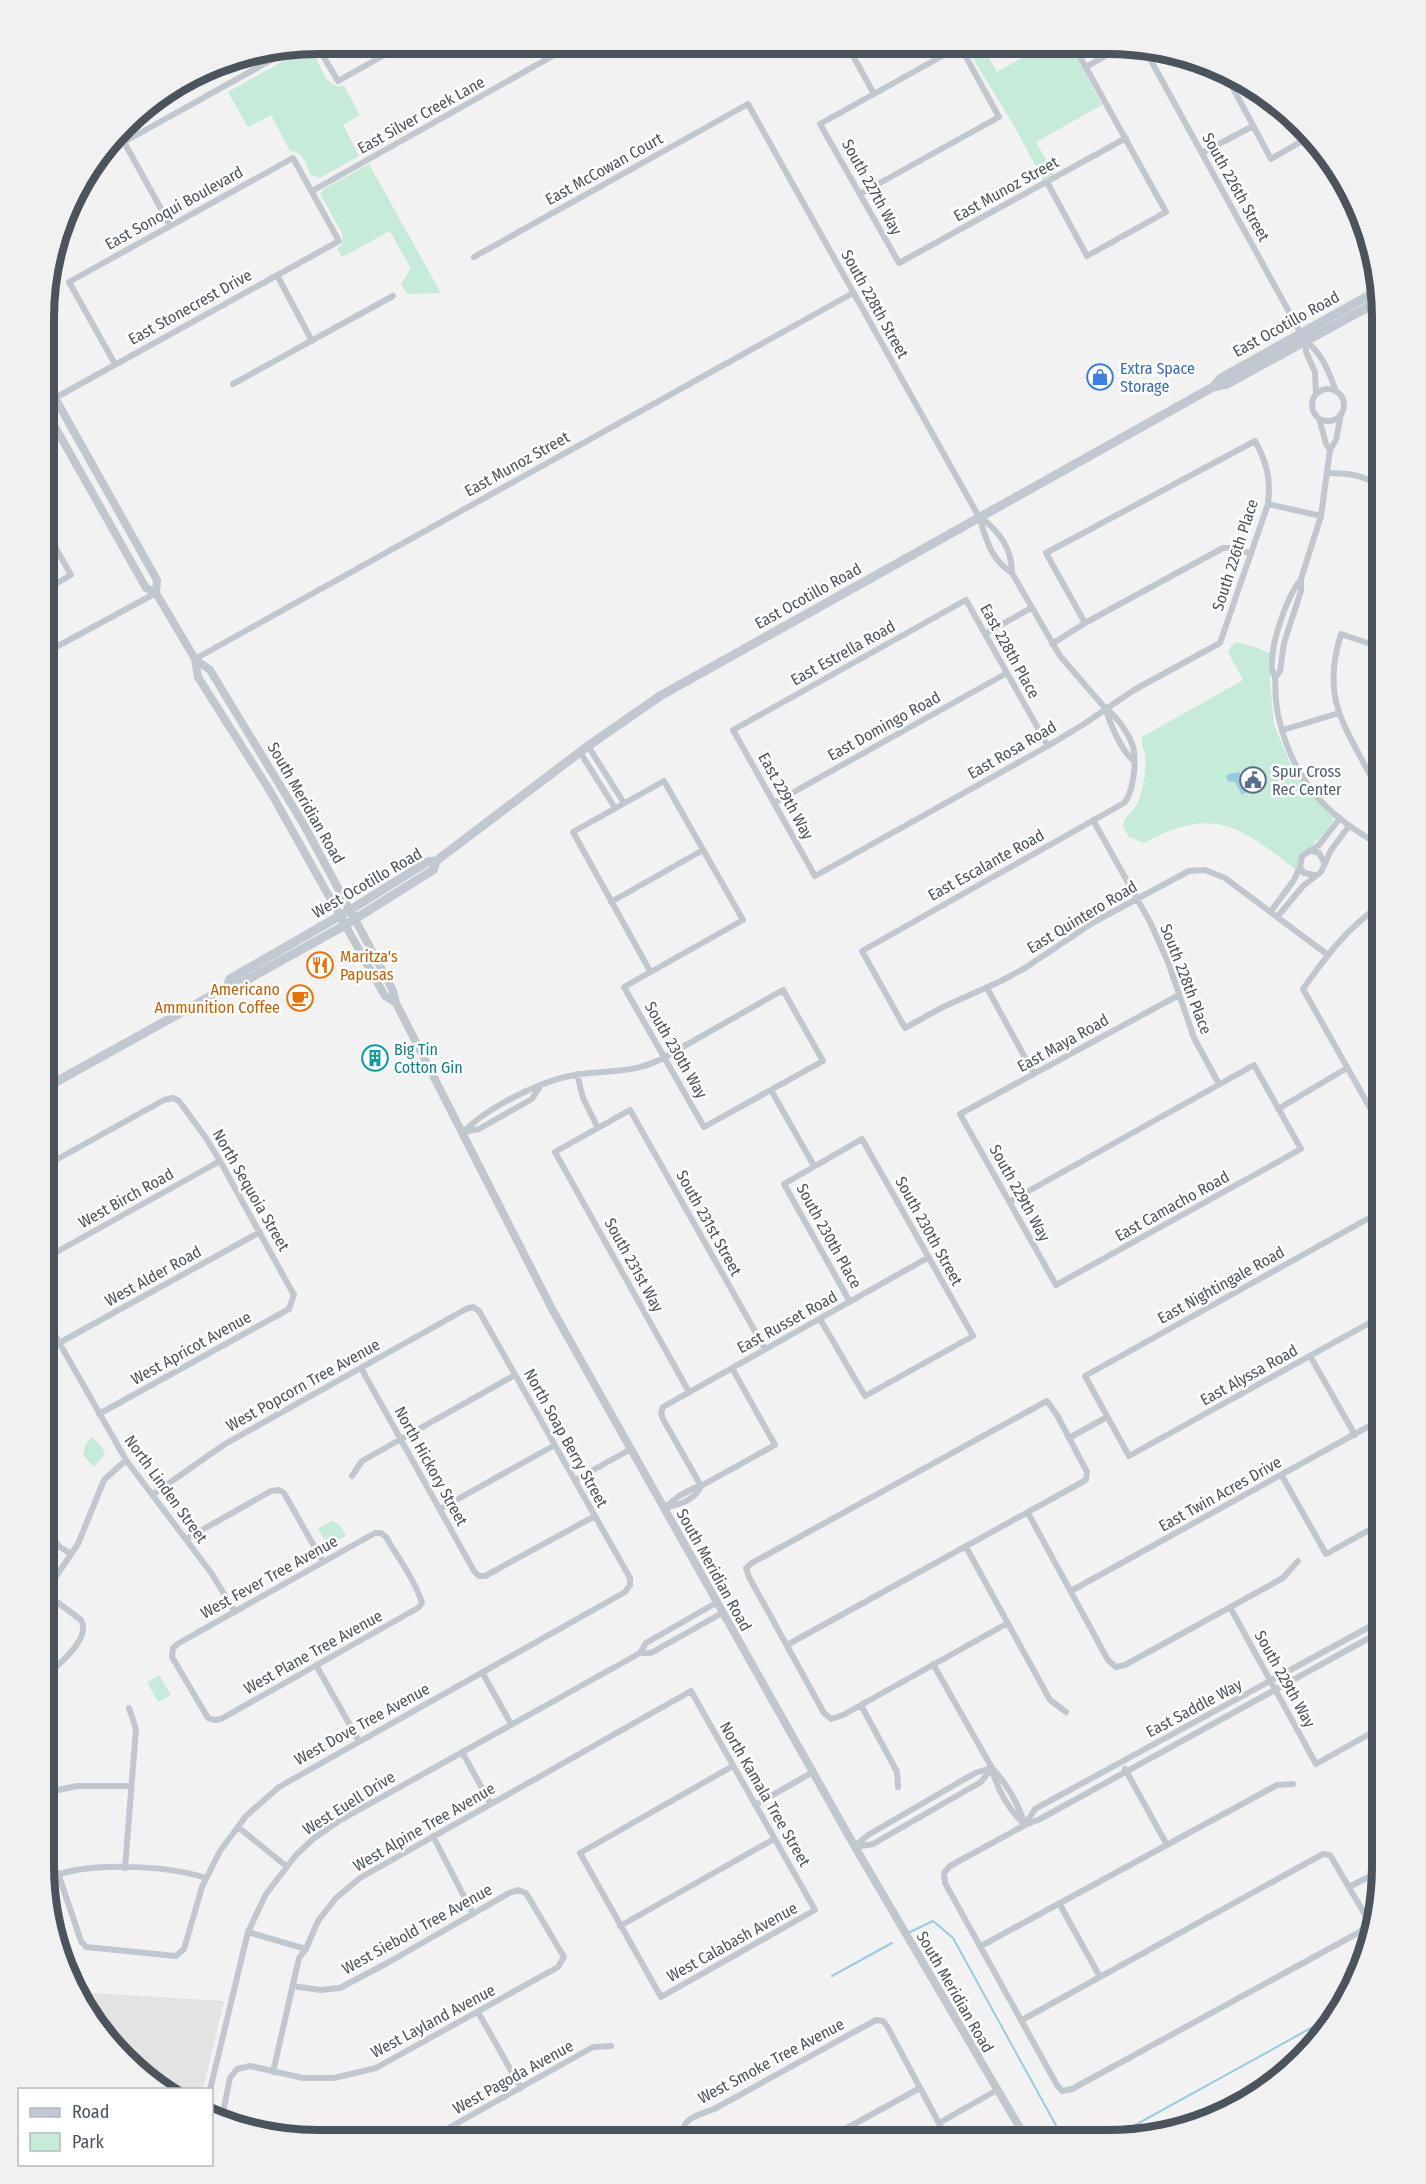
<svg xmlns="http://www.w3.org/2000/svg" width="1426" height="2184" font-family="'Fira Sans Condensed',sans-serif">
<rect width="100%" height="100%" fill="#f3f2f2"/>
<path fill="#e4e3e3" d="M 76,1992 L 224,2001 L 203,2089 L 160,2089 L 151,2084 L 100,2034 Z"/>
<path fill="#c6ebd8" d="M 969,45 L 981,45 L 997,72 L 1043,46 L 1071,46 L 1102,105 L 1036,142 L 1054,174 L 1043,180 L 1013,124 L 967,49 Z
M 303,50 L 314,53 C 321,67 326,89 344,86 L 360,115 L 343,125 L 359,156 L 320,178 L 311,175 C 306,164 304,152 290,151 L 271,115 L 248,127 L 228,92 Z
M 369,164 L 441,293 L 407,294 L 401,284 L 411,269 L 390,231 L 342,257 L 337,249 C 343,244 344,240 342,233 L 320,194 L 324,189 Z
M 1237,642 L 1255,647 L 1271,654 L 1270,680 L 1274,725 L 1292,768 L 1314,796 L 1334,817 C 1324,842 1304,844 1296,870 C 1240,826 1213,805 1144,843 L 1129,837 L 1123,826 C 1125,814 1134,812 1138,802 C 1143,790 1147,769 1145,755 C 1143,748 1141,744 1142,737 L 1243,680 L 1228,652 L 1231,646 Z
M 92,1437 L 102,1447 L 105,1454 L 94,1467 L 83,1455 L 85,1446 Z
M 332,1521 L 340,1525 L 346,1536 L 333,1542 L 323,1538 L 318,1528 Z
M 159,1675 L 171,1695 L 158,1702 L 147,1682 Z"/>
<path fill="#99cbe2" d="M 1239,772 L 1248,791 L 1242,795 L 1235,782 L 1228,781 L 1226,777 L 1228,774 Z"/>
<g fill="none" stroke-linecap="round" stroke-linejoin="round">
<path stroke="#99cbe2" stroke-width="2" d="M 910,1932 L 933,1921 L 953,1938 L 1064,2140
M 832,1976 L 892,1943
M 1108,2140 L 1340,2012"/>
<path stroke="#c1c7ce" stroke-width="6" d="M 316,44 L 338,81 L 404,44
M 782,45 L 784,50 L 793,45
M 847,45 L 874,94
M 962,45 L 820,124 L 899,263 L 1126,138
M 1143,46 L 1305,341 L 1306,352 L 1315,372 L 1316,394
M 1086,67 L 1123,46
M 1247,84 L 1234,90 L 1271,159 L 1311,136
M 124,142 L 170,225
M 106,152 L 291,49
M 1202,153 L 1253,126
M 1047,182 L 1087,256 L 1166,212 L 1074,46
M 312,191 L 574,44
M 860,194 L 999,117 L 960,46
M 474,257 L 748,104 L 979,517 C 987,540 990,559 1012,573 L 1060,656 L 1106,709 C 1117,716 1133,739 1134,752 C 1136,766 1133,793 1124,803 L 862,951 L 905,1028 L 943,1007 L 1001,981 L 1025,968 L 1094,922 L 1189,871 L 1205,870 L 1225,878 L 1328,955
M 277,275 L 312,341
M 1305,341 C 1322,352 1329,373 1336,391
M 233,384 L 393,296
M1312 405a16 16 0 1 1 32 0a16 16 0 1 1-32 0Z
M 46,403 L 339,241 L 293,158 L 69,282 L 115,364
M 1319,418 L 1326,444 L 1330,450
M 1382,439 L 1378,381 L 1382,371
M 1328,473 C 1349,473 1365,475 1382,488
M 1268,504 L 1321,516
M 980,517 C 999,531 1012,548 1012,573
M 1301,579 C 1286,598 1270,645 1272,669 C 1273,675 1274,673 1275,678 C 1276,685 1275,693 1276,701 C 1280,736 1296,774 1320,800 C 1338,820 1360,833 1382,847
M 45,590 L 71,575 L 45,529
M 985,634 L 1031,608
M 1052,644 L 1085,623 L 1223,548 L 1236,548 L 1251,554
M 45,653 L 156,593
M 195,659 L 853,293
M 1275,678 L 1280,671 L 1284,643 L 1301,591 L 1301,579 L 1321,516 L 1330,450 L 1336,440 L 1341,414
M 1106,709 C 1109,722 1122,752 1133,760
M 1283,730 L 1339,713
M 588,746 L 624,803
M 1048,746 L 966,600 L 733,730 L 815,876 L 1048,746 L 1084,724 L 1134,690 L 1220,643 L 1268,504 C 1271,479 1267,463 1255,441 L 1046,553 L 1085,623
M 580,752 L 615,808
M 1382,766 L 1369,773 C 1341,720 1322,695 1341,634 L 1382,648
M 774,803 L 1007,673
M 1093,820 L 1150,922 L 1168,962 L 1194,1038 L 1219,1084
M 1312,851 L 1319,853 L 1324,862
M 1300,867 L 1304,873 L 1315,875
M 611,902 L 703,850
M 1271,911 L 1294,880 L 1300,867 L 1302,856 L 1319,845 L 1340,818
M 1278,916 L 1303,886 L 1321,872 L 1331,850 L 1349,826
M 987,988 L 1034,1074
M 577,1074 L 583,1098 L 598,1128
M 771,1090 L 814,1166
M 1278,1109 L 1347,1068
M 1382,1110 L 1374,1115 L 1303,989 C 1327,955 1347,928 1382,904
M 464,1132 L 479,1129 L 532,1099 L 539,1088
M 463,1133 C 485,1108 543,1080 575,1075 C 610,1069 632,1075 665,1057 L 783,990 L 823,1061 L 704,1127 L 624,987 L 743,920 L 664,781 L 573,832 L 650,971
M 45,1166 L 164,1100 L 173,1098 L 179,1101 L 206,1138 L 220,1161 L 294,1295 L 289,1309 L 99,1414
M 1009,1202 L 1254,1065 L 1301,1149 L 1056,1285 L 960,1114 L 1179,995
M 44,1259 L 220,1161
M 44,1316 L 126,1460 L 212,1574 L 235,1612
M 1382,1316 L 1129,1456 L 1085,1376 L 1371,1217 L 1382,1238
M 820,1319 L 865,1396 L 973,1336 L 862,1139 L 784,1184 L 850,1302
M 59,1343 L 260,1232
M 1310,1356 L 1355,1435
M 361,1368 L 474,1571 L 479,1576 L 485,1576 L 595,1516
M 689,1392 L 555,1152 L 630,1110 L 765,1349
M 1069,1438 L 1107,1417
M 352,1476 L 362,1461 L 515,1375
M 1282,1476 L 1326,1554 L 1382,1523
M 575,1480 L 631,1449
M 701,1486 L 663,1419 L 661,1413 L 663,1407 L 929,1257
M 668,1507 C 681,1504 695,1500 701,1486
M 664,1508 L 679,1496 L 694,1488 L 701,1486 L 775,1445 L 732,1368
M 440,1509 L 555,1445
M 1028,1513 L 1108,1660 L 1116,1667 L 1125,1665 L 1283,1578 L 1298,1561
M 44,1530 L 60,1547 L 71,1554
M 375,1533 L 381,1533 L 386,1537 C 398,1558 415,1580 422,1603 L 418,1608 L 221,1719 L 214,1720 L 208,1718 L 172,1657 L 173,1648 L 179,1643 Z
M 186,1539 L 271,1491 L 279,1490 L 284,1493 L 323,1562
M 966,1547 L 1050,1700 L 1066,1712
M 1071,1591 L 1382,1419
M 44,1594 L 78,1544 L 104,1480 L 126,1460
M 1230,1607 L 1316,1764 L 1382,1727
M 787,1645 L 1086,1480 L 1087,1472 L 1057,1415 L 1047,1401 L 752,1563 L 746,1568 L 749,1577 L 824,1713 L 831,1719 L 843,1715 L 1008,1623
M 640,1653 L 646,1643 L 716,1603
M 933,1664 L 992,1768 C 1008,1785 1018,1803 1025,1825
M 316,1665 L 359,1741
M 482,1672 L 511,1724
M 44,1676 C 58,1666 92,1638 81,1620 L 45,1593
M 861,1705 L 897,1772 L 898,1787
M 462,1752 L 491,1804
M 1125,1769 L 1167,1845
M 992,1770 C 998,1790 1007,1807 1022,1822
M 44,1793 L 77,1786 L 131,1786
M 755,1805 L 813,1772
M 1025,1825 L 1035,1809 L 1382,1620
M 238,1827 L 286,1866
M 433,1836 L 473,1914
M 1382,1845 L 1373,1828 L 1382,1823
M 855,1846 L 868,1835 L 975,1773 L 991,1768
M 855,1847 L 873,1844 L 981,1782 L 992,1768
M 125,1868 L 136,1729 L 129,1708
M 58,1873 L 81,1941 L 86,1947 L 176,1956 L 184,1949 L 202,1887 L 220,1851 L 246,1816 L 279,1787 L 625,1592 L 630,1585 L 630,1578 L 479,1311 L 473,1307 L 466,1309 L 225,1444 L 152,1495
M 46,1879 C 85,1861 165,1865 206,1878
M 1349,1887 L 1382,1870
M 1059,1903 L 1100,1977
M 620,1926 L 774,1839
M 248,1932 L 306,1949
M 981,1946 L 1277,1785 L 1293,1784
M 478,2012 L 521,2088
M 1022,2020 L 1323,1854 L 1330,1855 L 1367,1918 L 1366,1925 L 1358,1933 L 1072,2089 L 1062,2091 L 1057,2085 L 945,1883 L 944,1873 L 950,1866 L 1025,1825 L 1040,1819 L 1382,1631
M 273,2072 L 299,1958 L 306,1949 L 318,1921 L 336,1898 L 360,1878 L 691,1691 L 815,1910 L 661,1997 L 580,1853 L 733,1766
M 210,2090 L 248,1932 L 266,1894 L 296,1855 L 313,1839 L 339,1821 L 640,1653 L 651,1653 L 722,1613
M 221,2122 L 230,2078 L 237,2069 L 250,2066 L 303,2078 L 334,2078 L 376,2068 L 558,1967 L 564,1957 L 526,1893 L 518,1890 L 509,1893 L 389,1962 L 340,1988 L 321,1990 L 292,1986
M 939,2123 L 997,2090
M 429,2139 L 593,2047 L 611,2046
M 684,2139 C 678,2117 701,2115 716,2108 L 876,2020 L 883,2021 L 887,2026 L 948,2140
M 825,2140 L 920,2088"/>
<path stroke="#c1c7ce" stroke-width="8" d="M 46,382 L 157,580 L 156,593
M 46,411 L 146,588 L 156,593 L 195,659 L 198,677 L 270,791 L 385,996 L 396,1003
M 195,659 L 210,670 L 304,825 L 386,977 L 393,991 L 396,1003 L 552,1309 L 855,1847 L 1027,2140"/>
<path stroke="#c2c8d2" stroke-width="9" d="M 1213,387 L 1227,384 L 1379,301
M 436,861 L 588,746 L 660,696 L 1213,387 L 1221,378 L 1377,291
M 227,987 L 230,979 L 350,910 L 427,862 L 436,861
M 45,1088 L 227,987 L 236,986 L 347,924 L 433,870 L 436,861"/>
</g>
<defs>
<g id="shop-ring" transform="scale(1.35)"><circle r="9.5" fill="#fff" stroke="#3f7fe0" stroke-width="1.5"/><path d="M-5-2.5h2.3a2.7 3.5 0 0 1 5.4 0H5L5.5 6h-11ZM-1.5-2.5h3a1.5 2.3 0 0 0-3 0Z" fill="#3f7fe0"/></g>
<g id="civic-ring" transform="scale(1.35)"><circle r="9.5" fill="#fff" stroke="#5c6f8a" stroke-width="1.5"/><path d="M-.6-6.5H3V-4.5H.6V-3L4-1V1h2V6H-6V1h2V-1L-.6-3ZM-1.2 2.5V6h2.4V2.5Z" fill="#5c6f8a"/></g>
<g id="restaurant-ring" transform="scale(1.35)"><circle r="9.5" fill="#fff" stroke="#e8710a" stroke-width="1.5"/><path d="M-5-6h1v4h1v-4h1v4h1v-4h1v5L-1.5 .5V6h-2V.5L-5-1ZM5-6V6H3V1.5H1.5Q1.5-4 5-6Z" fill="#e8710a"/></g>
<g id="cafe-ring" transform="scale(1.35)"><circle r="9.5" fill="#fff" stroke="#e8710a" stroke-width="1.5"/><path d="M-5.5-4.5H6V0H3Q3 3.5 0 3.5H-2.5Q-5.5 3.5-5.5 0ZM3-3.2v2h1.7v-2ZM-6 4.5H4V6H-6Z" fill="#e8710a"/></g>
<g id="building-ring" transform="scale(1.35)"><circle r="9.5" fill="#fff" stroke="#0f9aa8" stroke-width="1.5"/><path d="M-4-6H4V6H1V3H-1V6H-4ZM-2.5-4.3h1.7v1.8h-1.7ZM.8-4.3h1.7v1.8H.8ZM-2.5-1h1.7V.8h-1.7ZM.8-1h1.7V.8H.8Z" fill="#0f9aa8"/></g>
</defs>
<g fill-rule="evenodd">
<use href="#shop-ring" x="1100" y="377"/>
<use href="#civic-ring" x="1253" y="780"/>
<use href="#restaurant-ring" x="320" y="965"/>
<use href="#cafe-ring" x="300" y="998"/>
<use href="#building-ring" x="375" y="1058"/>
</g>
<g text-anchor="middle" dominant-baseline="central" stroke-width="5" stroke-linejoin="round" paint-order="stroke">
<g font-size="16" fill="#4b535d" stroke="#fff">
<text transform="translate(421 115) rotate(-29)">East Silver Creek Lane</text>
<text transform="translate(604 169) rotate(-29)">East McCowan Court</text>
<text transform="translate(872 187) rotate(61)">South 227th Way</text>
<text transform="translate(1236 187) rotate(61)">South 226th Street</text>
<text transform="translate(1006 189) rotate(-29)">East Munoz Street</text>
<text transform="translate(174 208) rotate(-29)">East Sonoqui Boulevard</text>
<text transform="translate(875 304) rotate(61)">South 228th Street</text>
<text transform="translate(190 307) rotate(-29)">East Stonecrest Drive</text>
<text transform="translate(1286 324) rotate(-29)">East Ocotillo Road</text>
<text transform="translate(517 464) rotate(-29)">East Munoz Street</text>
<text transform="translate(1235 555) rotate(-72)">South 226th Place</text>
<text transform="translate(808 596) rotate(-29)">East Ocotillo Road</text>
<text transform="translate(1010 651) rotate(61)">East 228th Place</text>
<text transform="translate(843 653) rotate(-29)">East Estrella Road</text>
<text transform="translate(884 726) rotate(-29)">East Domingo Road</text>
<text transform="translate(1012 750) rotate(-30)">East Rosa Road</text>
<text transform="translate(786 796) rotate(61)">East 229th Way</text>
<text transform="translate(306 803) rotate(60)">South Meridian Road</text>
<text transform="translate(986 865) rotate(-29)">East Escalante Road</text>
<text transform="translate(367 883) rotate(-30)">West Ocotillo Road</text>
<text transform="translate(1082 917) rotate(-31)">East Quintero Road</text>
<text transform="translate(1186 979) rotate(69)">South 228th Place</text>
<text transform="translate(1063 1043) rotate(-29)">East Maya Road</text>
<text transform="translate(676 1050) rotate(60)">South 230th Way</text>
<text transform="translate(251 1190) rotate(60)">North Sequoia Street</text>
<text transform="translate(1020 1193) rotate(61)">South 229th Way</text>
<text transform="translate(126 1198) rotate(-29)">West Birch Road</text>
<text transform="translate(1172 1206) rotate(-29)">East Camacho Road</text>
<text transform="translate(709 1223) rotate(61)">South 231st Street</text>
<text transform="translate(929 1231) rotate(61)">South 230th Street</text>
<text transform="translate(829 1236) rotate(61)">South 230th Place</text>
<text transform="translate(634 1265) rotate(61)">South 231st Way</text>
<text transform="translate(153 1276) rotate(-29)">West Alder Road</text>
<text transform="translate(1221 1285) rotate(-29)">East Nightingale Road</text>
<text transform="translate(787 1322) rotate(-29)">East Russet Road</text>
<text transform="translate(191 1348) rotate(-29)">West Apricot Avenue</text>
<text transform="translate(1249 1375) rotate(-29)">East Alyssa Road</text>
<text transform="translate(303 1385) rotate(-29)">West Popcorn Tree Avenue</text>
<text transform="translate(566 1438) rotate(61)">North Soap Berry Street</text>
<text transform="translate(431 1466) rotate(61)">North Hickory Street</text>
<text transform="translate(166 1489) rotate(54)">North Linden Street</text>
<text transform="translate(1220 1494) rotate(-29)">East Twin Acres Drive</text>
<text transform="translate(714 1570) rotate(61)">South Meridian Road</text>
<text transform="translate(269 1577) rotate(-29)">West Fever Tree Avenue</text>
<text transform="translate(313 1652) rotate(-29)">West Plane Tree Avenue</text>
<text transform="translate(1285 1679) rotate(61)">South 229th Way</text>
<text transform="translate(1194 1708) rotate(-28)">East Saddle Way</text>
<text transform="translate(362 1724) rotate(-29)">West Dove Tree Avenue</text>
<text transform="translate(765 1794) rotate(60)">North Kamala Tree Street</text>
<text transform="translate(349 1803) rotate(-32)">West Euell Drive</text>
<text transform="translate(424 1827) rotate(-30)">West Alpine Tree Avenue</text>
<text transform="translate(417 1929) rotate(-29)">West Siebold Tree Avenue</text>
<text transform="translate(732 1942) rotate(-29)">West Calabash Avenue</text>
<text transform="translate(955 1992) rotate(60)">South Meridian Road</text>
<text transform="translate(433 2021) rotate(-28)">West Layland Avenue</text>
<text transform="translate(771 2061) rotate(-28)">West Smoke Tree Avenue</text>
<text transform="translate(513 2077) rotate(-29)">West Pagoda Avenue</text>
</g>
<g font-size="16" fill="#366cbe" stroke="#fff" text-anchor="start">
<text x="1120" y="368">Extra Space<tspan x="1120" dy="18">Storage</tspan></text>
</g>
<g font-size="16" fill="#4e5e75" stroke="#fff" text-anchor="start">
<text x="1272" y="771">Spur Cross<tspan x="1272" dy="18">Rec Center</tspan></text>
</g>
<g font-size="16" fill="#c56008" stroke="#fff" text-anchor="start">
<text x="340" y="956">Maritza's<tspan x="340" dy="18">Papusas</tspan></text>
<text x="280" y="989" text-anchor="end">Americano<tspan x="280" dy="18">Ammunition Coffee</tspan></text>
</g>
<g font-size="16" fill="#0d838f" stroke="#fff" text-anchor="start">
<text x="394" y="1049">Big Tin<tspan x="394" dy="18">Cotton Gin</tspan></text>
</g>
</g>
<path d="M0 0H1426V2184H0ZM318 54H1108A264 264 0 0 1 1372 318V1866A264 264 0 0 1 1108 2130H318A264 264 0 0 1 54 1866V318A264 264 0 0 1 318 54Z" fill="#f1f1f2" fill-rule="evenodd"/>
<path fill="none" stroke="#4b535d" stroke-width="8" d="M318 54H1108A264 264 0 0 1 1372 318V1866A264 264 0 0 1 1108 2130H318A264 264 0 0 1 54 1866V318A264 264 0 0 1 318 54Z"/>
<rect x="18" y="2088" width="195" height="78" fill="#ffffff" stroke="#b7babe" stroke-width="1.5"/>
<rect x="30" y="2108" width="30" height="9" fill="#c2c8d2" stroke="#b7babe" stroke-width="1.5"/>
<text x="72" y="2118" font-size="18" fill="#4b535d">Road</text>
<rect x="30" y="2133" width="30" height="18" fill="#c6ebd8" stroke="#b7babe" stroke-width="1.5"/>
<text x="72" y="2148" font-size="18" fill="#4b535d">Park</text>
</svg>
